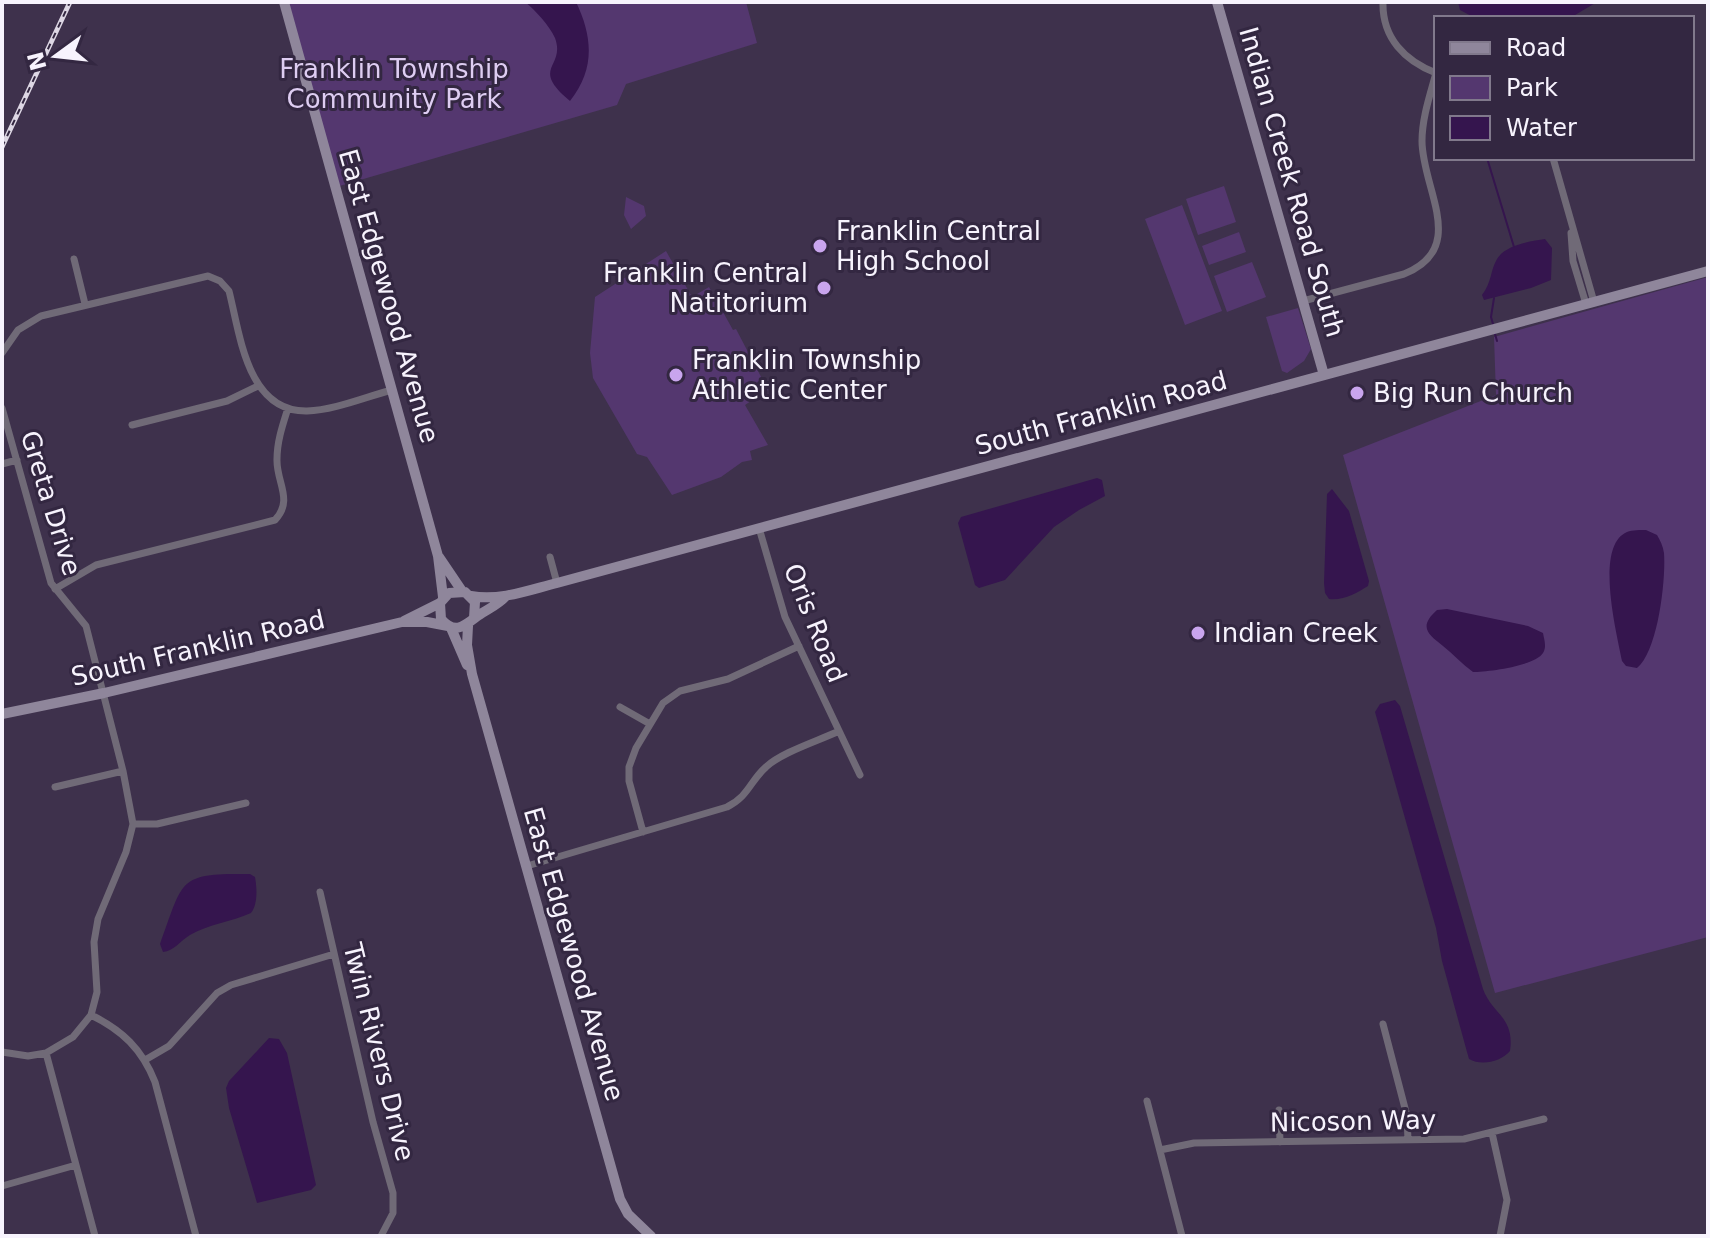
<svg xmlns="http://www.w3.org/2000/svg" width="1710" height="1238" font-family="'DejaVu Sans',sans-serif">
<rect width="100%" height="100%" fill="#3e314c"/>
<path fill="#54376f" d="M 288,2 L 746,2 L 757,43 L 626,84 L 617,105 L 336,187 Z
M 1224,186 L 1236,222 L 1198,235 L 1186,199 Z
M 626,197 L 644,206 L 646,216 L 631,229 L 624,215 Z
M 1182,205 L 1222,311 L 1185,325 L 1145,219 Z
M 1239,232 L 1246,252 L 1209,265 L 1202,246 Z
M 666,251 L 692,297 L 709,287 L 733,330 L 736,329 L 768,390 L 745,405 L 768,445 L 750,451 L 752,460 L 742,462 L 721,477 L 672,495 L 647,457 L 637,454 L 593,378 L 590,353 L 595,297 Z
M 1252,262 L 1266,297 L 1227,312 L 1214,276 Z
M 1708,277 L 1708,937 L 1495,993 L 1343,455 L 1496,395 L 1494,337 Z
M 1298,308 L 1311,349 L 1304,361 L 1287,373 L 1282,371 L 1266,317 Z"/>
<path fill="#35154e" d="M 525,2 L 576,2 C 593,37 595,70 570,101 C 529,67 566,68 555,38 C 549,25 536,11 525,2 Z
M 1458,2 L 1597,2 L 1570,18 L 1475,18 L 1460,10 Z
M 1545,239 L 1552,248 L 1551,280 L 1531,288 L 1484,300 L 1482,295 C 1492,282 1490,271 1497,259 C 1505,245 1531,241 1545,239 Z
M 1097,478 L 1102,480 L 1105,496 L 1079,510 L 1054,527 L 1005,580 L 979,588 L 975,585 L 958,523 L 961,517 Z
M 1332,489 L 1349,511 L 1369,581 L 1368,586 C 1357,593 1343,601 1329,599 L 1325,593 L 1324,583 L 1327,494 Z
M 1646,530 L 1657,535 C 1660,540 1663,546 1664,553 C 1666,580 1658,651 1637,668 L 1626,666 L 1622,661 C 1617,634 1594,546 1627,532 C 1632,530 1641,530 1646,530 Z
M 1447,609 L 1528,626 L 1543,633 C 1544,639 1547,647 1543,653 C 1535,666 1487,672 1473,672 C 1462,664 1453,654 1443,646 C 1428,634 1418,627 1437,610 Z
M 1395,700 L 1400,706 L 1483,989 C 1492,1014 1515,1017 1510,1051 C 1501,1062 1481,1066 1469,1059 L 1467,1052 L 1442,961 L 1436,928 L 1375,712 L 1380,704 Z
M 250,874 L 255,877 C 257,888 258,904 251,913 C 231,922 209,924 190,935 C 180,941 174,951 163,952 L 160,944 C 184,879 177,873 250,874 Z
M 269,1038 L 279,1039 L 287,1053 L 316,1185 L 311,1190 L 257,1203 L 229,1108 L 226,1088 L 229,1081 Z"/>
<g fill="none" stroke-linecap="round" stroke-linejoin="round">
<path stroke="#35154e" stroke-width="2" d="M 1487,158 L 1514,247
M 1493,324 L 1491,317 L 1494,298
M 1495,334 L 1497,341"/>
<path stroke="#706a77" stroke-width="7" d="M 1383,2 C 1382,38 1405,61 1436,73
M 1553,158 L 1594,302
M 1571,233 L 1573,261 L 1586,304
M 74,259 L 85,304
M 1303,301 L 1404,274 C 1469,248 1422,189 1422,141 C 1422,118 1430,95 1436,73
M 2,353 L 18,330 L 41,316 L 208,276 L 220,281 L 229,291 C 240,334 247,412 307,411 C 335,410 365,397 392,390
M 2,408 L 51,583 L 86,626 L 123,771 L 133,824 L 126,852 L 98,919 L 94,942 L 97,992 L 91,1015 L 73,1037 L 46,1053 L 28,1056 L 2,1052
M 132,425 L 227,401 L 258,386
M 2,464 L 17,460
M 759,528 L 785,617 L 860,775
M 550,557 L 557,583
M 55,589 L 96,565 L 275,520 C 294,500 276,482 277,459 C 277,441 283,424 288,408
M 620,707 L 650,724
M 55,787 L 123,771
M 133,824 L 157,824 L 246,803
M 643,832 L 629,781 L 629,767 L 636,748 L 663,703 L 680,691 L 728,679 L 799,646
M 527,866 L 727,807 C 749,796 750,781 766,767 C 782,752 818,741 839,731
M 320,892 L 373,1122 L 393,1193 L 393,1213 L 381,1236
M 91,1015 C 122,1030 142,1049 155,1082 L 196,1236
M 1383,1024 L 1407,1116 L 1408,1140
M 46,1053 L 95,1236
M 145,1060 L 169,1046 L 217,993 L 231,985 L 334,954
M 1147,1101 L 1182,1236
M 1279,1110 L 1280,1142
M 1492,1133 L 1507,1200 L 1500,1236
M 1160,1150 L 1194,1143 L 1464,1139 L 1544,1119
M 2,1186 L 76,1165"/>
<path stroke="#8f869b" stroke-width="10" d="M 284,2 L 438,556 L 443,597
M 1217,2 L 1324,375
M 439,557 L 462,591
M 471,596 C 501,601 529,590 557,583 L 1708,271
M 474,618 L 475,602 L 465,592 L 449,593 L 440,603 L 441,619 C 456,636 465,625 479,615 C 488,609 498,605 506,596
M 404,621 L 440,603
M 468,626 L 467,645 L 472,674 L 620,1199 L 628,1214 L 651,1236
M 451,628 L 467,665
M 2,714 L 104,693 L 402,622 L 427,622 L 448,626"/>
<g stroke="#ddd7e4" stroke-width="5">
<path id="rail" d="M 2,147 L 70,2"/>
</g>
<use href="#rail" stroke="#332741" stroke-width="2" stroke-dasharray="6" stroke-linecap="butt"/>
</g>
<g fill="#c9a5ee" stroke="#332741" stroke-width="3">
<circle cx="820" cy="246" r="8"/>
<circle cx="824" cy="288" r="8"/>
<circle cx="676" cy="375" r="8"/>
<circle cx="1357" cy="393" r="8"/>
<circle cx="1198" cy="633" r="8"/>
</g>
<g text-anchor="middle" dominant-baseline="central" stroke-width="6" stroke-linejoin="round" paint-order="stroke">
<g font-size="26" fill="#decdf2" stroke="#332741">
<text x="394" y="69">Franklin Township<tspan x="394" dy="30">Community Park</tspan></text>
</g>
<g font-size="26" fill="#f7f3fd" stroke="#332741">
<text transform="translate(1292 182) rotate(74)">Indian Creek Road South</text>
<text transform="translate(389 296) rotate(74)">East Edgewood Avenue</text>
<text transform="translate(1101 413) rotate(-15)">South Franklin Road</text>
<text transform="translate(51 503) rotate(73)">Greta Drive</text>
<text transform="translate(815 623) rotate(68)">Oris Road</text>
<text transform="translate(198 648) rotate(-13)">South Franklin Road</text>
<text transform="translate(574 954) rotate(74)">East Edgewood Avenue</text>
<text transform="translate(379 1052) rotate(76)">Twin Rivers Drive</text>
<text transform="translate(1353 1121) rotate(-1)">Nicoson Way</text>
</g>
<g font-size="26" fill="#f7f3fd" stroke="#332741" text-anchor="start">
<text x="836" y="231">Franklin Central<tspan x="836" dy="30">High School</tspan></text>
<text x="808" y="273" text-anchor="end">Franklin Central<tspan x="808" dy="30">Natitorium</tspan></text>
<text x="692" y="360">Franklin Township<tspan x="692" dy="30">Athletic Center</tspan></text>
<text x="1373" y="393">Big Run Church</text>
<text x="1214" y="633">Indian Creek</text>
</g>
</g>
<rect width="1710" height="1238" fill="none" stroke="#f7f3fd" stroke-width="8"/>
<rect x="1434" y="16" width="260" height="144" fill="#332741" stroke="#81798c" stroke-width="2"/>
<rect x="1450" y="42" width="40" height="12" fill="#8f869b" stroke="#81798c" stroke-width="2"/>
<text x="1506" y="56" font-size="24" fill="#f7f3fd">Road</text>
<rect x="1450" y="76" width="40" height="24" fill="#54376f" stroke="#81798c" stroke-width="2"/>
<text x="1506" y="96" font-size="24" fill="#f7f3fd">Park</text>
<rect x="1450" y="116" width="40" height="24" fill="#35154e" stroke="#81798c" stroke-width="2"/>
<text x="1506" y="136" font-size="24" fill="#f7f3fd">Water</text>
<g transform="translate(56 56) rotate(255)" stroke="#332741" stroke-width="6" paint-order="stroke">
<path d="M0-6L14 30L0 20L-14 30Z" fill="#f7f3fd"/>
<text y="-12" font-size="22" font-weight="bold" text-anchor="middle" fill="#f7f3fd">N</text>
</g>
</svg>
